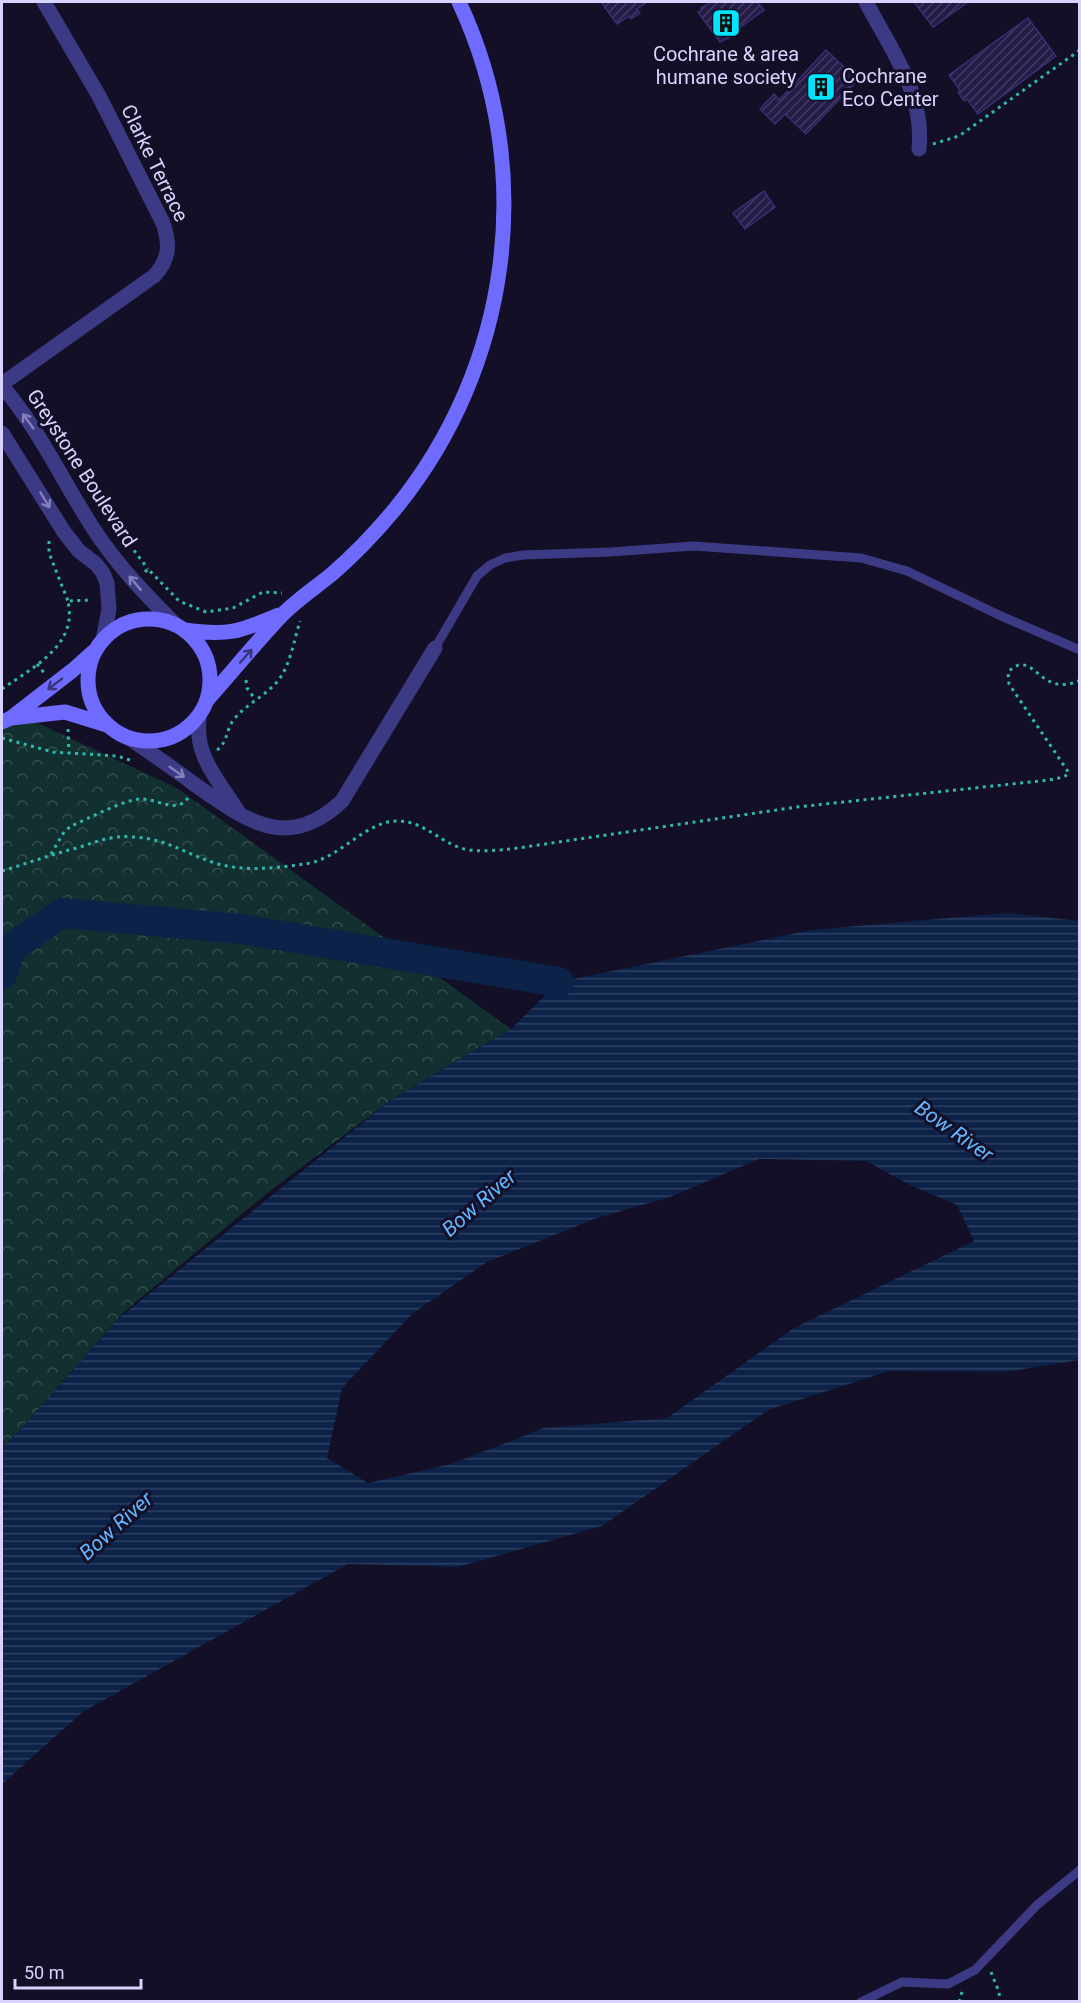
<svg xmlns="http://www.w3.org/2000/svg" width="1081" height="2003" font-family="Roboto,sans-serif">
<defs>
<pattern id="forest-crowns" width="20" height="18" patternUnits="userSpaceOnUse" patternTransform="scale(1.5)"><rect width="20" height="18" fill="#12302f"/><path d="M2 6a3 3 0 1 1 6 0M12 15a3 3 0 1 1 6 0" fill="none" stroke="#344d4e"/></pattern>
<pattern id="water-rules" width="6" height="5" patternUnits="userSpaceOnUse" patternTransform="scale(1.5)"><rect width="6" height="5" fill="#0c2248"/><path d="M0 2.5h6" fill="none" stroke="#2f4163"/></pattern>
<pattern id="building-hatch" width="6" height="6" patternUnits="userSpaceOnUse" patternTransform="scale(1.5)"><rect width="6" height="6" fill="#241b47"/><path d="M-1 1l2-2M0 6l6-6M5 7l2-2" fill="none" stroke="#433b63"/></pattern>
</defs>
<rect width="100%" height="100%" fill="#130f26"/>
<path fill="url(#forest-crowns)" d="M 27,718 L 177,788 L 511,1029 L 391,1100 L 266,1194 L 124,1312 L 20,1430 L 2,1448 L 2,730 Z"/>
<path fill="url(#water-rules)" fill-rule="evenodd" d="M 1007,913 L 1079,921 L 1079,1360 L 1006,1372 L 889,1371 L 768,1410 L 602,1526 L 458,1567 L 348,1564 L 84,1711 L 2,1784 L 2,1448 L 20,1430 L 119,1318 L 391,1100 L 511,1029 L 559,982 L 811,930 ZM 759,1159 L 866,1161 L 908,1184 L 957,1205 L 974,1241 L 794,1328 L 667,1418 L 544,1428 L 451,1464 L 368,1483 L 327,1458 L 342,1388 L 412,1314 L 487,1262 L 597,1218 L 670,1197 Z"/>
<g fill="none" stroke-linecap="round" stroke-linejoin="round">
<path stroke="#0c2248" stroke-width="30" d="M 2,974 L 11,948 L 62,913 L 241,929 L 559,982"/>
</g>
<path fill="url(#building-hatch)" stroke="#3b2d73" stroke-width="1.5" d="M 601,2 L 647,2 L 637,9 L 640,13 L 631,19 L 629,16 L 617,24 Z
M 711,2 L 757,2 L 764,10 L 731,34 L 732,36 L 720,42 L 698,12 L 702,10 L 701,8 Z
M 914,2 L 968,2 L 933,27 Z
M 1028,18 L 1056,56 L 978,114 L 967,99 L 964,101 L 958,92 L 960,90 L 949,75 Z
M 826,50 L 858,80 L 806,134 L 785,114 L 775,124 L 760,109 L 774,94 L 779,100 Z
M 764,191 L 775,207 L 745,229 L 733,213 Z"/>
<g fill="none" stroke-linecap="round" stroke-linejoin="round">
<path stroke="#2fb8b0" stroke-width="3" stroke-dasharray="3 4.5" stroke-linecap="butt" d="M 933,144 L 959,136 L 1080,50
M 101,510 L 106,513 L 148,569
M 49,541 L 49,553 L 68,601
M 145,572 L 148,569 L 179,601 L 206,612 L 233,608 L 263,592 L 282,593
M 37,664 L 45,674
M 246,680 L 247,688 L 255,699
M 2,689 C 26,672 65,652 69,620 C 70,614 69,607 68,601 L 92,600
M 68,729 L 69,754
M 2,738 L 53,752 L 117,756 L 133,761
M 217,750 C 227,743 226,732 232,722 C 244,705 264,697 277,682 C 290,667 294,640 300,621
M 51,854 L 64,832 L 71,826 C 88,819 125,799 141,799 C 158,799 176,814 188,798
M 2,871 C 28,863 53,854 80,847 C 98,841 114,835 133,837 C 165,838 186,854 215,863 C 244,872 275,868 305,864 C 341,859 365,820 399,821 C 424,822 439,841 461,848 C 477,853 495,850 511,849 L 797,807 L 1049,780 L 1064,777 L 1069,773 L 1009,684 L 1008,672 C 1034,646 1039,700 1080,680
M 991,1972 L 999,1992 L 1000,2002
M 959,2002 L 962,1992"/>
<path stroke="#3d3a85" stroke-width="9" d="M 435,648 L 477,576 L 490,565 L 505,558 L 523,555 L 610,552 L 694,546 L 861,558 L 907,571 L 1001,616 L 1080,650
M 861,2002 L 902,1982 L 948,1984 L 975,1970 L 1037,1905 L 1080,1870"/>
<path stroke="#3d3a85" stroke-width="15" d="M 866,2 C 890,48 925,94 919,149
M 2,384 L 154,276 C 170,259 170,244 163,223 L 99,96 L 44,2
M 2,386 C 39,429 62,480 93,528 C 116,564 146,595 176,625
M 2,433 L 64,532 L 79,551 L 96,564 L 103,573 L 107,583 L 109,609 L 103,640
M 199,716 C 199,723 198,729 199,736 C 201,763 225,790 239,813
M 129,738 C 151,753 173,768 194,784 C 245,820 287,853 342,801 L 435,648"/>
<path stroke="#6f6bff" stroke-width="15" d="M88 680a61 61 0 1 1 122 0a61 61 0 1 1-122 0Z
M 184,630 C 228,636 239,632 279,615
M 208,699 C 233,671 257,641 283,614 C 298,599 316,587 332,574 C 355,554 376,532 395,509 C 512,366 537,168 459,2
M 11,718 L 65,712 L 107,725
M 2,722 L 11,718 L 73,670 L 93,652"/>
</g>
<defs><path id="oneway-shaft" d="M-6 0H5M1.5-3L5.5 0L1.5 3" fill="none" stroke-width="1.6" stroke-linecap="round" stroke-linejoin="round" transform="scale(1.5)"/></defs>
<g stroke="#837fbc">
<use href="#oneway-shaft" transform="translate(28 421) rotate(-126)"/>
<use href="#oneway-shaft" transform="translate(45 500) rotate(59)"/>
<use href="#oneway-shaft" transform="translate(135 583) rotate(-130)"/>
<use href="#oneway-shaft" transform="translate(177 772) rotate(35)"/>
</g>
<g stroke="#38347d">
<use href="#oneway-shaft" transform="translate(246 656) rotate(-48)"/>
<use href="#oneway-shaft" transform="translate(55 684) rotate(143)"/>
</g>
<defs>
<g id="building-square" transform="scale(1.5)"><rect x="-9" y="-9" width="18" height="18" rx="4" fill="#00e5ff" stroke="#130f26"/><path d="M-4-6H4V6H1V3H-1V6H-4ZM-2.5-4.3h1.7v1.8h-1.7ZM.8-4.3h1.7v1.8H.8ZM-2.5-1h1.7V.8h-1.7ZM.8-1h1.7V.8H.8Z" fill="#111"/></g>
</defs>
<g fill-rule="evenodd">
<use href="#building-square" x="726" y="23"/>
<use href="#building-square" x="821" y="87"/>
</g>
<g text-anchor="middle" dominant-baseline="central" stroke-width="6" stroke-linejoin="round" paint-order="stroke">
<g font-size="20" fill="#d9d4ff" stroke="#130f26">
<text x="726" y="54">Cochrane &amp; area<tspan x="726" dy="23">humane society</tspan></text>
<text x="842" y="76" text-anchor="start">Cochrane<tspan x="842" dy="23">Eco Center</tspan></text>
</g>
<g font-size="20" fill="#d9d4ff" stroke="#130f26">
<text transform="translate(155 163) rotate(64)">Clarke Terrace</text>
<text transform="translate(82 468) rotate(57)">Greystone Boulevard</text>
</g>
<g font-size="21" font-style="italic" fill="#62b6ff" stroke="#130f26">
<text transform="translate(954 1131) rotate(35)">Bow River</text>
<text transform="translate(479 1203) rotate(-41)">Bow River</text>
<text transform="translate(116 1526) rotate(-42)">Bow River</text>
</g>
</g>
<rect width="1081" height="2003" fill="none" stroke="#d9d4ff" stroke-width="6"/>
<path d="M15 1979v9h126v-9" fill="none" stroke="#d9d4ff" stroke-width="3"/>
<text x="24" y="1979" font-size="18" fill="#d9d4ff" stroke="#130f26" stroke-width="4.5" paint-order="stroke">50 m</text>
</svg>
